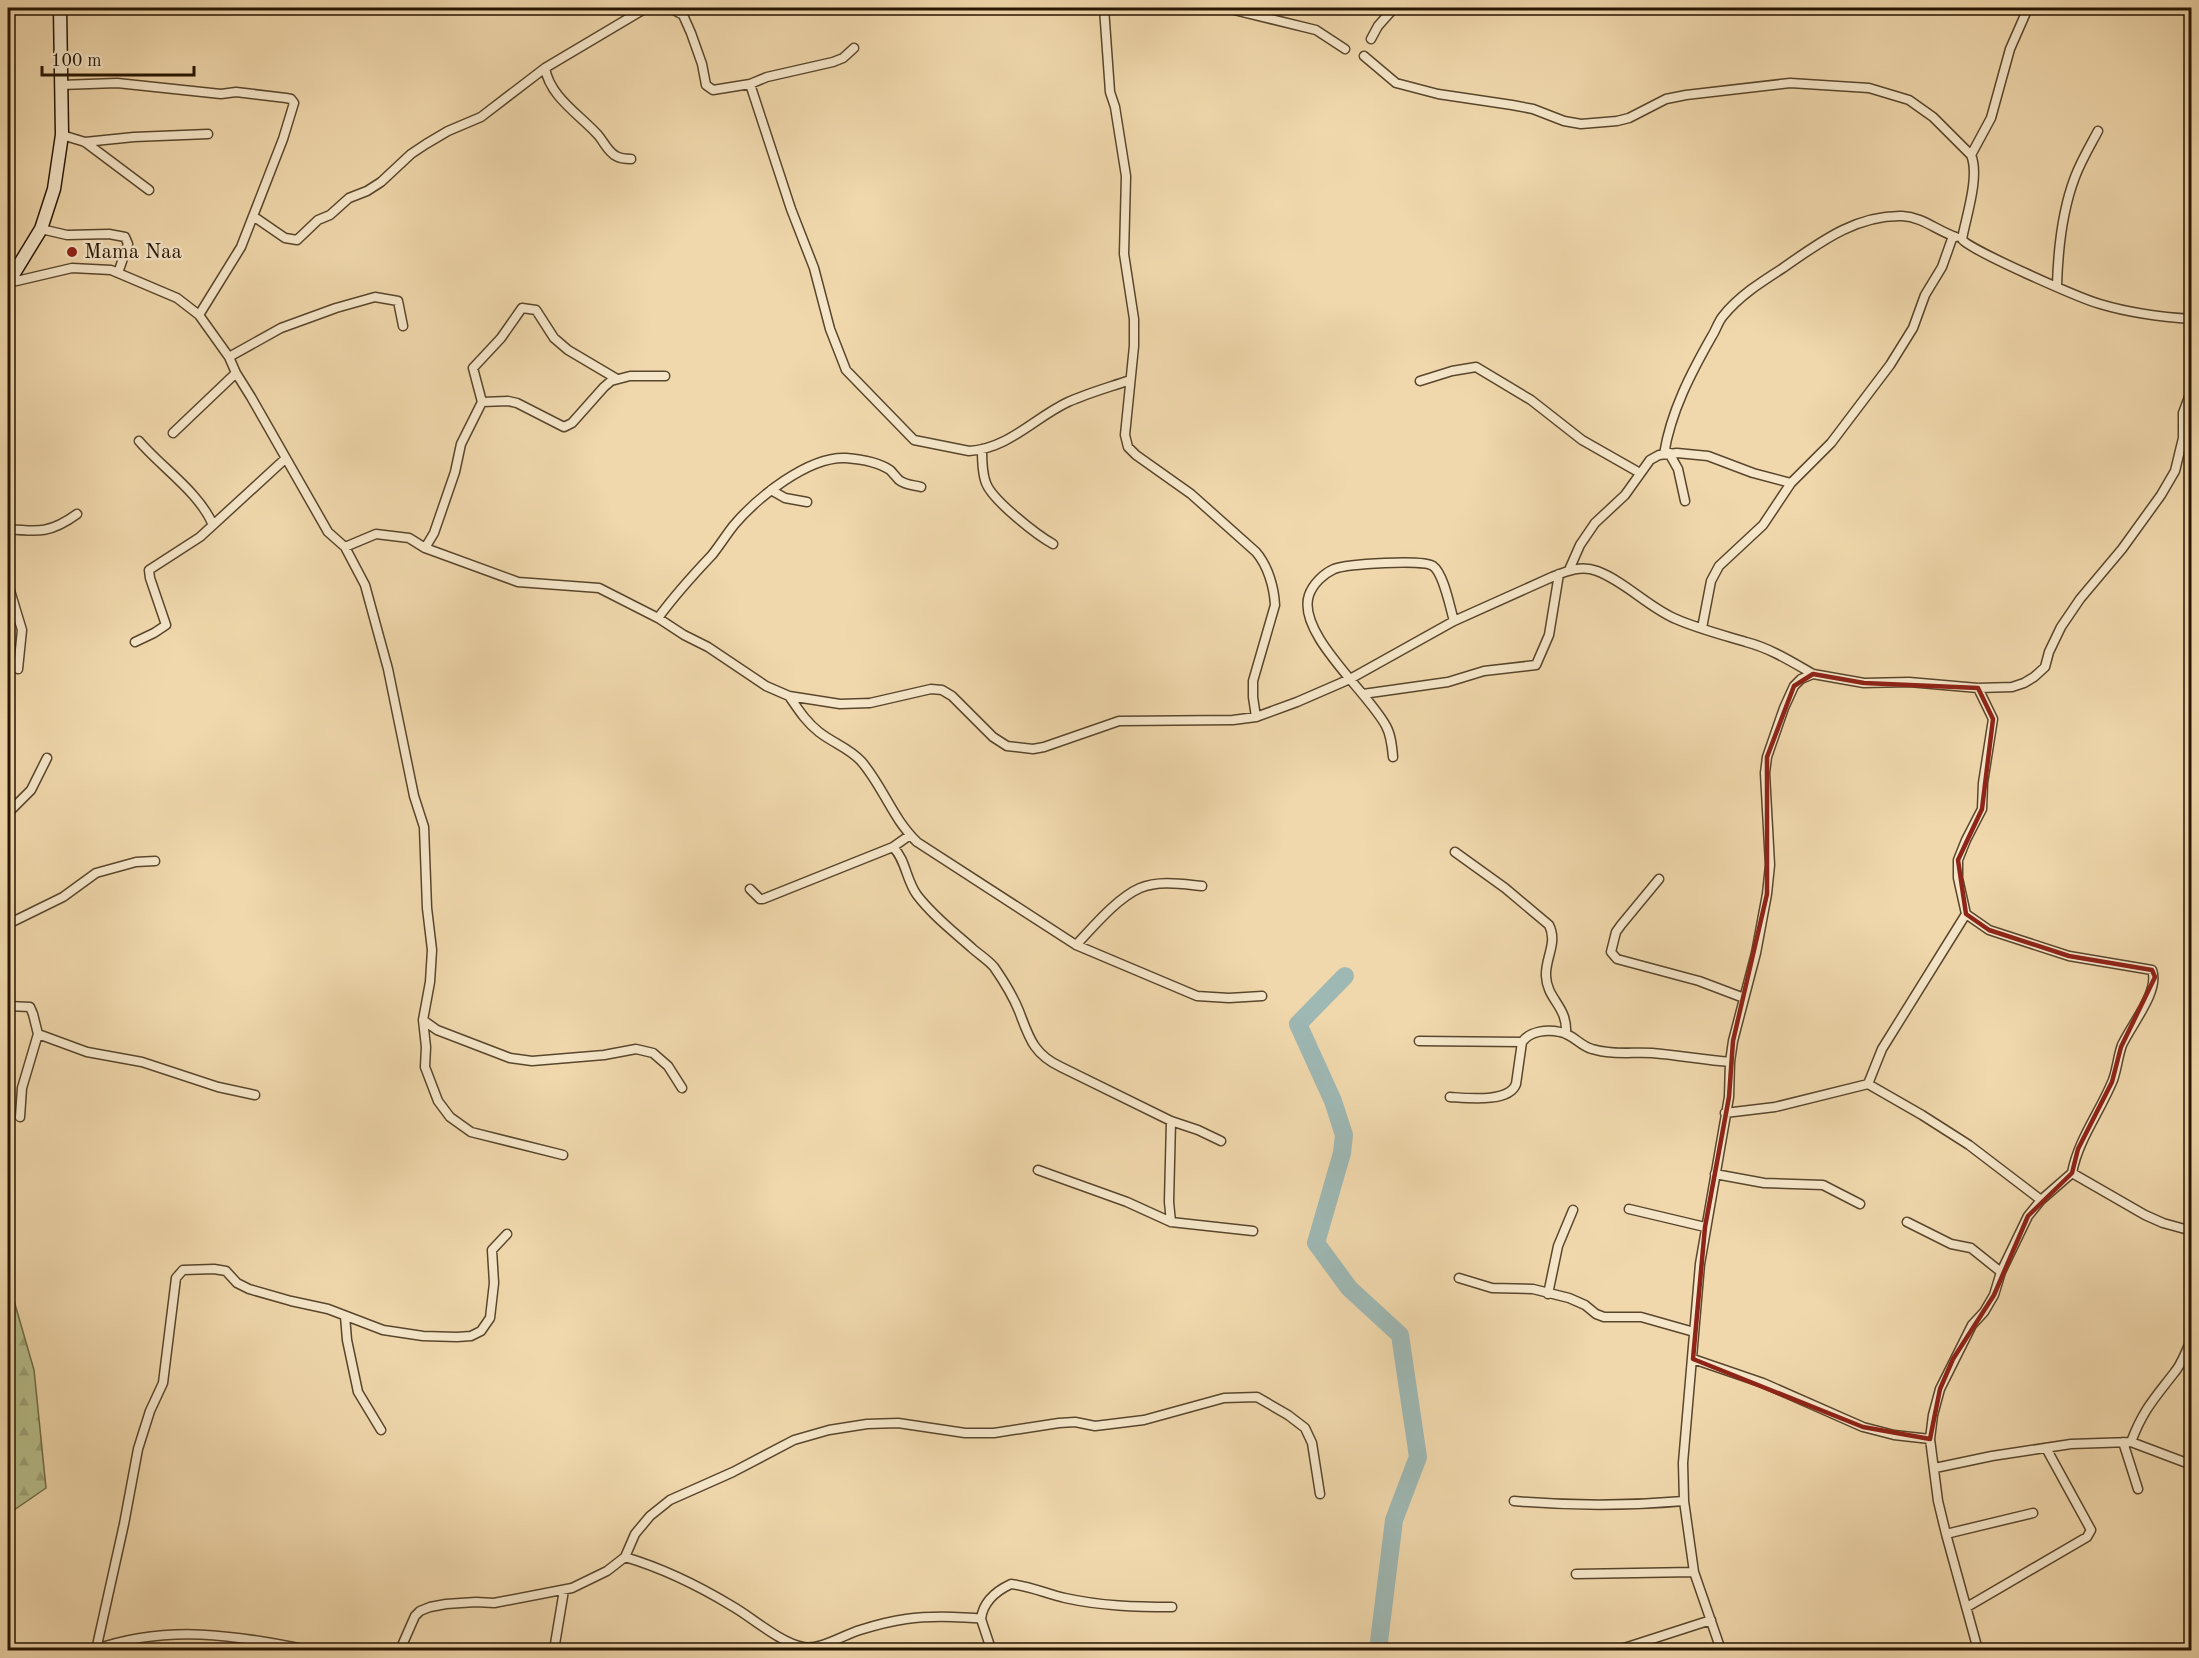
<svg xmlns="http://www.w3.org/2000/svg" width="2199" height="1658" font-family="'Old Standard TT',serif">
<defs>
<pattern id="forest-firs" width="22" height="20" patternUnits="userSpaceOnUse" patternTransform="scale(1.5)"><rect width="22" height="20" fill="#b7bf8c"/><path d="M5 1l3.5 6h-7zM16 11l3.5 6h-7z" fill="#9da377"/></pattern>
</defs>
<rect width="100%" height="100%" fill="#f0d8ac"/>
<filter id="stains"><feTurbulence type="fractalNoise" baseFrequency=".00333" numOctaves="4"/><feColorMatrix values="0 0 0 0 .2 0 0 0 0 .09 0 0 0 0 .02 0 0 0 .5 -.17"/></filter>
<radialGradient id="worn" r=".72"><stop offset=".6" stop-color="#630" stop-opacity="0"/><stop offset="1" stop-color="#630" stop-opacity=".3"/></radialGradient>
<path fill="url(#forest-firs)" stroke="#6f6a47" stroke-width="1.5" d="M 8,1280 L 34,1370 L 46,1488 L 11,1512 L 8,1510 Z"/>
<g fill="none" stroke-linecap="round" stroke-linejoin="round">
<path stroke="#9eb8b4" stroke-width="18" d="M 1345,976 L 1298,1024 L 1333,1101 L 1344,1135 L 1342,1153 L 1316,1243 L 1349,1288 L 1400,1335 L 1418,1457 L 1394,1520 L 1378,1650"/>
<g stroke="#59462c" stroke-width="11">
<path id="street" d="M 670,8 L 683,15 L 691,33 L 702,64 L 706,85 L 713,90 L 750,84 L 767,77 L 833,62 L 843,58 L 854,48
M 1104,8 L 1110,92 L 1115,107 L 1126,176 L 1124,254 L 1134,319 L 1134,346 L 1125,435 L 1128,447 L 1136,455 L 1191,494 L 1256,552 C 1268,566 1274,587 1275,605 L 1253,681 L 1253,697 L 1256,717
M 1226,8 L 1316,30 L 1345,49
M 1371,39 L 1378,26 L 1394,8
M 1364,56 L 1396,83 L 1438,94 L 1512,105 L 1533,109 L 1564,121 L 1581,124 L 1617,121 L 1629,118 L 1666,99 L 1686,95 L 1790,83 L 1869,88 L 1909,100 L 1933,117 L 1971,155 C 1980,176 1966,217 1962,239 C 1967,249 2082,299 2100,304 C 2130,313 2160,317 2192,319
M 750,84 L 791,209 L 814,268 L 830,329 L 846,370 L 914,440 L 969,451 C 1008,449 1034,418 1068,402 C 1088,393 1110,387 1130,380
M 61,85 L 117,83 L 221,94 L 236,92 L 286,98 L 291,99 L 294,103 L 283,139 L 241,247 L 199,315
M 62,135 L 85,142 L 149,190
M 85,142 L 134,137 L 208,134
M 1971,155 L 1991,118 L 2010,49 L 2028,8
M 631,159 C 626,159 621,159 616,156 C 608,152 604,142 598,135 C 579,114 550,97 545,68 L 646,8
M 253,216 L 285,238 L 297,240 L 318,220 L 330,215 L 349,198 L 367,191 L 381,182 L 411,154 L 426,144 L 448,131 L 481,117 L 545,68
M 41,229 L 67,235 L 109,234 L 125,237 L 128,244 L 118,273
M 8,283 L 72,268 L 111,270 L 177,298 L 199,315 L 229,357 L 236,373 L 251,397 L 328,532 L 345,547 L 365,585 L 388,669 L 414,796 L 424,827 L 427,908 L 432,950 L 430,982 L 423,1020 L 437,1030 L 510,1058 L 532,1061 L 604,1055 L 636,1049 L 653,1053 L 668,1066 L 682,1088
M 2057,286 C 2058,249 2062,211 2075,177 C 2081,161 2090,146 2098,131
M 229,357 L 281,328 L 336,308 L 375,297 L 398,301 L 403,326
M 1420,381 L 1452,371 L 1476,367 L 1531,400 L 1582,440 L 1640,473
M 482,402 L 473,368 L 501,338 L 522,308 L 536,310 L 554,338 L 568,350 L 617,379
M 173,433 L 236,373
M 139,441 C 162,468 199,492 213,525
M 982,449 C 982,460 982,473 986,483 C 992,500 1037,535 1053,544
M 1669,453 L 1678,469 L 1685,501
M 1664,454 C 1671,411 1691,373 1712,336 C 1716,330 1718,322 1723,316 C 1739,296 1761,282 1783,268 C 1819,243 1855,215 1902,216 C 1923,217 1937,231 1956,237
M 771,490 L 785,498 L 807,502
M 8,529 C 39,532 51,533 77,514
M 345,547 L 376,534 L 409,538 L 425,548 L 518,582 L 599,588 L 658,618 L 684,635 L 708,647 L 766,686 L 789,696 L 840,704 L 870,703 L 931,689 L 942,690 L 952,696 L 993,737 L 1007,746 L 1033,749 L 1044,747 L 1119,721 L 1233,720 L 1256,717 L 1297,702 L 1350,679 L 1454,621 L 1552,577 C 1567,571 1581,565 1597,571 C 1626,582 1648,607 1676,619 C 1699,629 1723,635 1746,642 C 1770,648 1792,662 1813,674
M 425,548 L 434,533 L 455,472 L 461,444 L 482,402 L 508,401 L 517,403 L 564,427 L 572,423 L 604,387 L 611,381 L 630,376 L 665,376
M 1569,570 L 1580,545 L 1595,523 L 1625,495 L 1650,460 L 1659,455 L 1677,453 L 1708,456 L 1753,473 L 1791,483
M 8,584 L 22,630 L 18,669
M 658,618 C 675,595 693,575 712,555 C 720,545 726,535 734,525 C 757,498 808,456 846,458 C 859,459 878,462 890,470 C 893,473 896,477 899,480 C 905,485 914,485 921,487
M 1702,628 L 1711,581 L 1719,566 L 1763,525 L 1791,483 L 1831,443 L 1890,365 L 1913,328 L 1925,295 L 1942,267 L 1953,236
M 135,642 L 154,633 L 166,625 L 150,578 L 149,570 L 200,537 L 285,459
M 1363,694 L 1448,682 L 1484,671 L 1536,665 L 1549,635 L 1559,574
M 789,696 C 798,709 806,722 819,732 C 833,743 849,748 861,761 C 883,786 892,818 917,842 L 1076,945 L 1197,996 L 1229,998 L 1262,996
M 1393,757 C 1392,746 1391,735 1386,726 C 1369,693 1296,633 1309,595 C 1313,584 1323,574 1334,569 C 1347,564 1423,559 1433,566 C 1444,574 1450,608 1454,621
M 8,813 L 31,790 L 47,758
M 893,847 C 906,860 906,880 917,895 C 933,916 954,932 973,949 C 980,955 988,960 994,967 C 1003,980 1013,996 1019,1011 C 1029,1037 1033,1054 1061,1067 L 1171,1121 L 1198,1130 L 1221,1141
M 1455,852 L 1505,888 L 1549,925 C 1558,943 1545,958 1546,976 C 1547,1000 1568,1006 1566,1034
M 1659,879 L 1621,925 L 1616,932 L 1611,952 L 1617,959 L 1699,981 L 1744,998
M 750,889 L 760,899 L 763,899 L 893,847 L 910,835
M 1966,914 L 1989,930 L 2069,956 L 2152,970 C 2160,991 2131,1025 2122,1045 C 2118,1056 2117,1069 2113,1080 C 2100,1112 2078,1140 2072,1173
M 8,924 L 63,897 L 96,873 L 136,862 L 155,861
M 1076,945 C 1093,927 1117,898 1140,888 C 1159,880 1182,884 1202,886
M 8,1006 L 30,1007 L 33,1014 L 38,1034 L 87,1052 L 142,1062 L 218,1087 L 255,1095
M 423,1020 L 426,1047 L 425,1067 L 438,1101 L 450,1117 L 471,1132 L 563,1155
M 1419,1041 L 1522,1042
M 1868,1084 L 1922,1115 L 1969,1145 L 2041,1200
M 1450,1097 C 1467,1098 1509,1103 1516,1084 L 1522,1042 C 1530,1031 1547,1029 1560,1032 C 1573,1034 1580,1046 1592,1049 C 1611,1055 1632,1052 1652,1053 C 1678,1055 1704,1060 1730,1062
M 1725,1113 L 1775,1107 L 1868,1084 L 1882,1049 L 1966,914 L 1958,878 L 1958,860 L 1966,840 L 1982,809 L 1983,783 L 1993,719 L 1978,688
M 20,1117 L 22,1088 L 38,1034
M 1171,1121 L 1169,1202 L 1171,1222 L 1253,1231
M 1038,1170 L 1127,1202 L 1171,1222
M 1715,1174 L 1764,1183 L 1823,1185 L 1860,1204
M 1629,1209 L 1705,1227
M 1907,1222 L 1951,1244 L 1971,1248 L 2001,1272
M 1459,1278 L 1492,1288 L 1533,1289 L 1569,1298 L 1585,1305 L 1596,1314 L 1604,1317 L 1641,1317 L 1694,1332
M 1548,1294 L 1558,1246 L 1573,1210
M 345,1316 L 347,1340 L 358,1392 L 381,1430
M 1693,1359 L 1763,1383 L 1863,1427 L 1894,1435 L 1930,1439 L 1938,1501 L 1946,1534 L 1978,1650
M 1930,1439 L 1933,1415 L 1940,1389 L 1972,1325 L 1984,1312 L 1994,1295 L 2001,1272 L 2028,1216 L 2041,1200 L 2072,1173 L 2145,1215 L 2163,1223 L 2192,1231
M 2123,1442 L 2138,1489
M 2131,1442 L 2192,1465
M 1935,1468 L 1992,1456 L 2071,1444 L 2131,1442 C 2143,1410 2154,1399 2174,1373 C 2182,1364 2186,1350 2192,1339
M 1514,1501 C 1571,1506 1627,1506 1684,1501
M 1946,1534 L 2033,1513
M 625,1557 C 662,1568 699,1586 732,1606 C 753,1618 779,1642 803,1647 C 821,1650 843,1635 860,1630 C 895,1619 917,1616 953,1617 C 963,1618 971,1617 981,1619 L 990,1646 L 995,1650
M 1576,1574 L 1694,1572
M 1967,1607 L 2087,1537 L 2091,1530 L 2046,1448
M 981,1619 C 983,1602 996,1591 1011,1584 C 1030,1586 1047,1594 1065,1598 C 1101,1606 1136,1607 1172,1607
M 94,1650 C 166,1624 236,1635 308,1650
M 96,1650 L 124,1524 L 138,1449 L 150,1411 L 163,1383 L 176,1278 L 183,1270 L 214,1269 L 226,1271 L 237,1283 L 249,1289 L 291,1301 L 328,1309 L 383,1330 L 423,1336 L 457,1337 L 471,1336 L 481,1331 L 490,1318 L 494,1283 L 492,1250 L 507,1234
M 400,1650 L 415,1616 L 420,1611 L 430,1607 L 446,1604 L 476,1602 L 494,1603 L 572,1588 L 607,1571 L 625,1557 L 635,1534 L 650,1516 L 670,1500 L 733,1472 L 794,1440 L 829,1430 L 867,1424 L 898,1423 L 965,1433 L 994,1433 L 1059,1423 L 1075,1422 L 1095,1426 L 1144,1420 L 1224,1398 L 1257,1397 L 1288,1415 L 1305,1428 L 1312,1443 L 1320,1494
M 554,1650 L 564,1590
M 1618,1650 L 1711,1620
M 1721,1650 L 1694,1572 L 1684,1501 L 1683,1463 L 1700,1264 L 1729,1097 L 1730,1062 L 1733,1041 L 1756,953 L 1767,894 L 1770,865 L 1765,773 L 1767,757 L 1784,708 L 1794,686 L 1801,679 L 1813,674 L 1864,683 L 1909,682 L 1978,688 L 2012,687 L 2024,683 L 2034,677 L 2045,667 L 2049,652 L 2061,627 L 2080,599 L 2122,549 L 2161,495 L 2175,471 L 2183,438 L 2183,413 L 2192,389"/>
</g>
<g stroke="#271502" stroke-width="15">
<path id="secondary" d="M 8,283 L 41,229 L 54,189 L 62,135 L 60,8"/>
</g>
<use href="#street" stroke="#f5e6c9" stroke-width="8"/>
<use href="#secondary" stroke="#f5e6c9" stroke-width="12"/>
</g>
<path fill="none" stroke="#8f2418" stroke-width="4.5" stroke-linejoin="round" d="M 1813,674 L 1864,683 L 1978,688 L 1993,719 L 1982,809 L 1958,860 L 1966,914 L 1989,930 L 2069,956 L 2152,970 L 2155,977 L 2121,1047 L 2112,1082 L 2078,1149 L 2072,1173 L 2028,1216 L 1994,1295 L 1953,1359 L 1940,1389 L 1930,1439 L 1863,1427 L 1693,1359 L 1705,1227 L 1729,1097 L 1733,1041 L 1767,894 L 1767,757 L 1794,686 Z"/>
<circle fill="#8f2418" stroke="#f5e6c9" stroke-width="2" cx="72" cy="252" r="6"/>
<g text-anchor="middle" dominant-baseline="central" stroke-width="5" stroke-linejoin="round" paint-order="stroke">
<g font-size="21" fill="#271502" stroke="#f5e6c9" text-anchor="start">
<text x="84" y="252">Mama Naa</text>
</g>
</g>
<rect width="2199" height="1658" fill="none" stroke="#f0d8ac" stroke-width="30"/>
<rect x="9" y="9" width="2181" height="1640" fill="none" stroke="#271502" stroke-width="3"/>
<rect x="15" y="15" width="2169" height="1628" fill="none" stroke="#271502" stroke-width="1.5"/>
<path d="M42 66v9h152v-9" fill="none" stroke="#271502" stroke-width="3"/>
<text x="51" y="66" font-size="18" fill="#271502" stroke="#f5e6c9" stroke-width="4.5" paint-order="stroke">100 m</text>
<rect width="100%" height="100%" filter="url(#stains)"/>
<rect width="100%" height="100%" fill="url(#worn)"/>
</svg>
